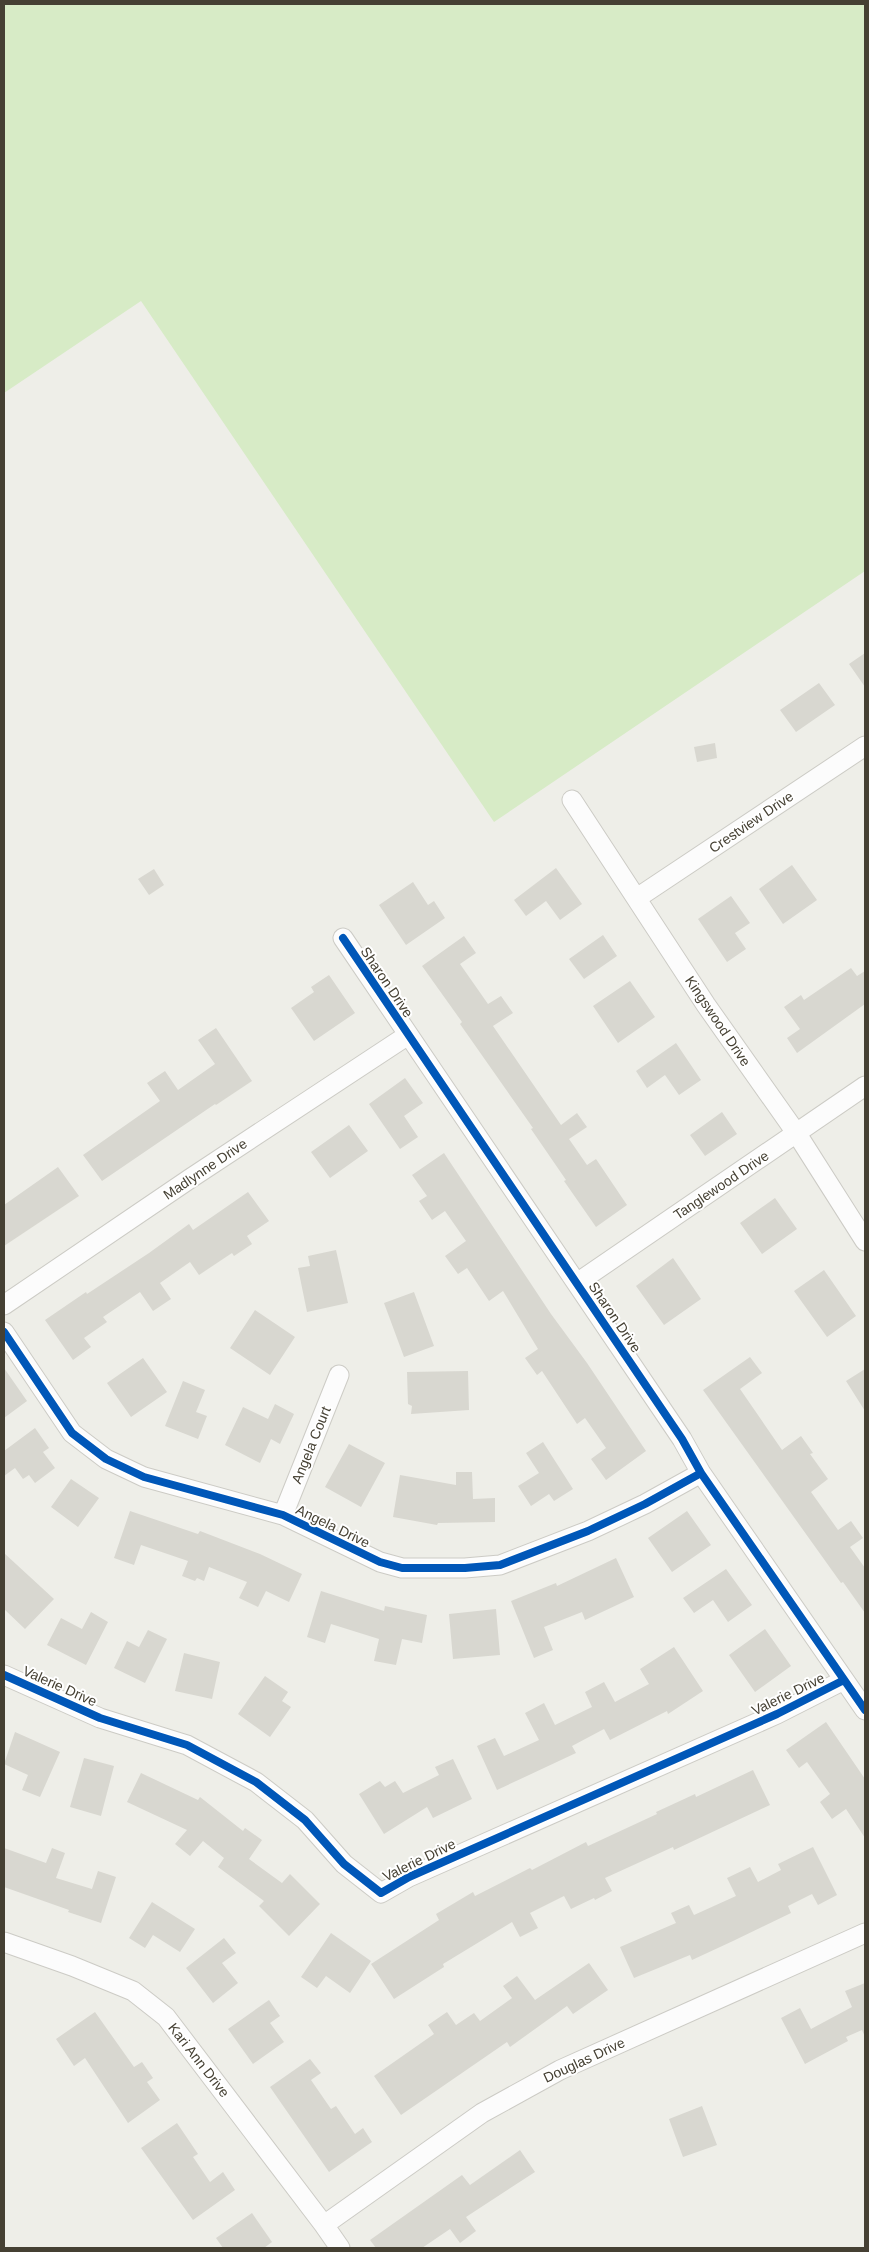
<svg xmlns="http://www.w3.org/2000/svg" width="869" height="2252" font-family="Arial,sans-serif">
<rect width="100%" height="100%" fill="#eeeee8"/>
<path fill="#d7ebc6" d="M 4,4 L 865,4 L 865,571 L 494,822 L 141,301 L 4,393 Z"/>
<path fill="#d8d7d0" d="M 865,653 L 865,687 L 849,664 Z
M 819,683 L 835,705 L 796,732 L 780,710 Z
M 715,743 L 717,758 L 697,762 L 694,747 Z
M 792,865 L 817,900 L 783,924 L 759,889 Z
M 556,868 L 582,904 L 560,920 L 546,901 L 526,916 L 514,900 Z
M 154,869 L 164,885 L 149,895 L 138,879 Z
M 413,882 L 428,905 L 434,901 L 445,918 L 406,945 L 379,905 Z
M 731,896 L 750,923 L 735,933 L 746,949 L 727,962 L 698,919 Z
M 603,935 L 617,956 L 584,979 L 569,959 Z
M 464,936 L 476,953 L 460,964 L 488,1004 L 501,996 L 513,1013 L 493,1026 L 561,1125 L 577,1113 L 587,1127 L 569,1139 L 587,1165 L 596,1159 L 627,1205 L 596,1227 L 564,1181 L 566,1180 L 531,1129 L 533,1128 L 460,1024 L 462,1022 L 422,966 Z
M 851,968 L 857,976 L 865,971 L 865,1004 L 797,1053 L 787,1038 L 800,1029 L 784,1007 L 801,995 L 804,1000 Z
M 329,975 L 355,1013 L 314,1041 L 291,1008 L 314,992 L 311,987 Z
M 630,981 L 655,1017 L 618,1043 L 593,1006 Z
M 216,1028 L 252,1081 L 216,1105 L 215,1104 L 102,1181 L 83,1155 L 160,1101 L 147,1083 L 165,1071 L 178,1090 L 215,1064 L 198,1040 Z
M 676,1043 L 701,1080 L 679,1095 L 665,1075 L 647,1088 L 636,1071 Z
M 405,1078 L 423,1103 L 404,1116 L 418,1137 L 400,1149 L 369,1104 Z
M 722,1112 L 737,1134 L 705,1156 L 690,1135 Z
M 349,1125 L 368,1151 L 330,1178 L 311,1152 Z
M 444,1153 L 551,1314 L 587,1363 L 646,1451 L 606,1480 L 591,1459 L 606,1448 L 585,1418 L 577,1424 L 542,1371 L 537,1375 L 525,1358 L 538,1349 L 503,1291 L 489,1301 L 467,1268 L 458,1274 L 445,1256 L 466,1241 L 445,1211 L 432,1220 L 419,1201 L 427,1196 L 412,1175 Z
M 58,1167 L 79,1196 L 4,1246 L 4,1205 Z
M 248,1192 L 269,1221 L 247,1236 L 252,1244 L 234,1256 L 232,1253 L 199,1275 L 190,1262 L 160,1283 L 171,1299 L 153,1311 L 140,1292 L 103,1317 L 107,1322 L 84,1338 L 91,1347 L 73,1360 L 45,1320 L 86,1292 L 87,1294 L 149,1253 L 189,1224 L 193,1230 Z
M 775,1198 L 797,1229 L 762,1254 L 740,1223 Z
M 336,1250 L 348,1303 L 307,1312 L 298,1268 L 310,1266 L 308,1256 Z
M 673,1258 L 701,1299 L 664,1325 L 636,1286 Z
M 824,1270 L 856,1316 L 827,1337 L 794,1291 Z
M 414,1292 L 434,1346 L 404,1357 L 384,1303 Z
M 255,1310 L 295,1337 L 270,1375 L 230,1348 Z
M 750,1357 L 762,1373 L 740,1389 L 782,1450 L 801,1436 L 813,1453 L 810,1454 L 828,1479 L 811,1492 L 838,1530 L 851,1521 L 863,1538 L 850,1547 L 865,1568 L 865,1613 L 843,1582 L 841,1583 L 703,1390 Z
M 143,1358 L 167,1392 L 131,1417 L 107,1383 Z
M 4,1368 L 27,1401 L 4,1418 Z
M 865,1369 L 865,1411 L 846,1381 Z
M 468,1371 L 469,1410 L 411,1414 L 412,1406 L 408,1404 L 407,1372 Z
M 183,1381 L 205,1390 L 196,1412 L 207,1416 L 198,1439 L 165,1426 Z
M 275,1404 L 294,1414 L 280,1444 L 271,1439 L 260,1463 L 225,1445 L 243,1407 L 268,1419 Z
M 35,1428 L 49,1448 L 43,1452 L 55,1468 L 35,1483 L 29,1475 L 23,1479 L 15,1468 L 4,1476 L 4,1451 Z
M 543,1442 L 573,1489 L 554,1501 L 549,1494 L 531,1506 L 518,1486 L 539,1473 L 526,1453 Z
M 349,1444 L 385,1463 L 361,1507 L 325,1487 Z
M 456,1472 L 472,1472 L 473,1499 L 495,1498 L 495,1522 L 438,1523 L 437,1525 L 393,1517 L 400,1475 L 456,1485 Z
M 71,1479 L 99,1498 L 78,1527 L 51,1507 Z
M 130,1511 L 198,1534 L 200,1531 L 260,1554 L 302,1574 L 289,1602 L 266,1591 L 258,1607 L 239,1598 L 247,1582 L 209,1567 L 204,1581 L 197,1578 L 195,1581 L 182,1576 L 188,1561 L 141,1545 L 134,1565 L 114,1558 Z
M 687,1511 L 711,1545 L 672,1572 L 648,1538 Z
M 4,1553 L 54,1599 L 25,1629 L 4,1609 Z
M 616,1558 L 634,1597 L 585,1620 L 582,1612 L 544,1627 L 553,1650 L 534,1658 L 511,1601 L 556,1583 L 557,1586 Z
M 726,1569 L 752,1605 L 728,1622 L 713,1600 L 694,1613 L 683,1598 Z
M 321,1591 L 384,1611 L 385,1606 L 427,1615 L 422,1643 L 402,1639 L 396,1665 L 374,1661 L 379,1639 L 331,1624 L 325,1643 L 307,1637 Z
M 496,1609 L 500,1655 L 453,1659 L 449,1614 Z
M 91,1612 L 108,1622 L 86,1665 L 47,1645 L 61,1618 L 82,1629 Z
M 765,1629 L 791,1666 L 755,1692 L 729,1655 Z
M 148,1630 L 167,1639 L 145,1683 L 114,1668 L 127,1641 L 139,1647 Z
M 674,1647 L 703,1691 L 668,1714 L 667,1711 L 610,1740 L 604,1729 L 572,1746 L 576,1753 L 497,1790 L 477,1746 L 495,1738 L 504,1756 L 539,1740 L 525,1713 L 544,1703 L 555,1725 L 592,1707 L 585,1692 L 604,1682 L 615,1702 L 649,1684 L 640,1669 Z
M 184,1653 L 220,1662 L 212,1699 L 175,1691 Z
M 265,1676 L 288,1692 L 282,1701 L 291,1707 L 270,1737 L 238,1714 Z
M 826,1722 L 865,1779 L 865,1838 L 846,1809 L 832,1819 L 820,1802 L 830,1794 L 807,1762 L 799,1768 L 786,1750 Z
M 15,1732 L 60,1752 L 40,1797 L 22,1790 L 28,1775 L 4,1764 Z
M 84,1758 L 114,1766 L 101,1816 L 70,1807 Z
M 453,1759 L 472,1799 L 433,1818 L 427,1807 L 384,1834 L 359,1794 L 380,1781 L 385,1787 L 395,1781 L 403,1793 L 439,1775 L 435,1767 Z
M 753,1770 L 770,1805 L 674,1850 L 673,1847 L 605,1878 L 612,1891 L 595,1900 L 594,1898 L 571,1909 L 564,1896 L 530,1913 L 538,1928 L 520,1937 L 512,1922 L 443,1964 L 444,1967 L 394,1999 L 371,1964 L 439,1920 L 436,1914 L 473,1892 L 475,1896 L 530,1868 L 532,1870 L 586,1842 L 588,1846 L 657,1814 L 656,1812 L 695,1794 L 696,1797 Z
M 141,1773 L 198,1800 L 200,1797 L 243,1831 L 245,1828 L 262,1840 L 249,1859 L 282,1883 L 290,1874 L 320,1904 L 289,1936 L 259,1906 L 264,1901 L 218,1867 L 224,1858 L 203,1841 L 190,1856 L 175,1844 L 187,1830 L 127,1802 Z
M 813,1847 L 837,1895 L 818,1905 L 812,1894 L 788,1906 L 791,1913 L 733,1941 L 692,1960 L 690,1955 L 634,1978 L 620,1947 L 676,1923 L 671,1913 L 689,1905 L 694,1915 L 736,1896 L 727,1878 L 750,1867 L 758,1882 L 781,1870 L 778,1864 Z
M 4,1848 L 46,1863 L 52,1848 L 65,1853 L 56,1878 L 92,1889 L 98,1871 L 116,1877 L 101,1923 L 68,1912 L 69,1910 L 4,1887 Z
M 152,1902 L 195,1929 L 180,1952 L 153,1935 L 145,1948 L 129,1938 Z
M 331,1933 L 371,1961 L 350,1993 L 326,1976 L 317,1988 L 301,1977 Z
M 224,1938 L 236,1953 L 222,1963 L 238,1983 L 213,2003 L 186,1968 Z
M 589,1963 L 608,1990 L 573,2014 L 567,2006 L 510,2047 L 507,2042 L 401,2115 L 374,2076 L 434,2034 L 428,2025 L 447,2012 L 456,2025 L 474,2013 L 480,2021 L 512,1998 L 503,1986 L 517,1976 L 535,2000 Z
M 865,1983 L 865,2037 L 862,2030 L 846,2037 L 848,2041 L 805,2064 L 781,2018 L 800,2008 L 811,2029 L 852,2007 L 845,1991 Z
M 269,2000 L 280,2016 L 270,2023 L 284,2042 L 253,2064 L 228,2029 Z
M 95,2012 L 134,2067 L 142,2062 L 153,2078 L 147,2082 L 160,2100 L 128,2123 L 85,2058 L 74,2066 L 56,2039 Z
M 310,2059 L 321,2073 L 311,2080 L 331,2109 L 336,2106 L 355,2134 L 363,2128 L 372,2142 L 329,2172 L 270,2087 Z
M 702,2106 L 717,2145 L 683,2157 L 669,2119 Z
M 177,2123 L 198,2154 L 193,2157 L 210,2182 L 223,2172 L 235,2190 L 193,2220 L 141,2148 Z
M 520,2150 L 535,2172 L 466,2217 L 476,2231 L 460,2243 L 450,2229 L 422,2248 L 376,2248 L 370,2240 L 462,2175 L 470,2185 Z
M 252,2213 L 272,2242 L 264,2248 L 223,2248 L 216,2238 Z"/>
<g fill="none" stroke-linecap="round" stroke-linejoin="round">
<g stroke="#cccbc5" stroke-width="21">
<path id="minor" d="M 572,800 L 706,1005 L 797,1134 L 865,1241
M 637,898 L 865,746
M 343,938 L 682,1439 L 701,1473 L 865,1710
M 577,1283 L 865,1086
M 4,1305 L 191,1178 L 408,1035
M 4,1332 L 72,1433 L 106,1459 L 144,1477 L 283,1515 L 380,1562 L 402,1568 L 465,1568 L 500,1565 L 588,1531 L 645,1504 L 701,1473
M 283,1515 L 339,1375
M 4,1675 L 100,1718 L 187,1745 L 256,1782 L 305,1820 L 344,1864 L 381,1893 L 409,1877 L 777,1714 L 844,1680
M 4,1942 L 72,1966 L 133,1991 L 166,2017 L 324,2225 L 340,2248
M 324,2225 L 482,2113 L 560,2070 L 865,1933"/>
</g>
<use href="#minor" stroke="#fcfcfc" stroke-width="19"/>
<g stroke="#fff" stroke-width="11">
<path id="cycleway" d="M 343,938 L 682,1439 L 701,1473 L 865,1710
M 4,1332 L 72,1433 L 106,1459 L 144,1477 L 283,1515 L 380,1562 L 402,1568 L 465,1568 L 500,1565 L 588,1531 L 645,1504 L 701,1473
M 4,1675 L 100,1718 L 187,1745 L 256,1782 L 305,1820 L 344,1864 L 381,1893 L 409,1877 L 777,1714 L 844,1680"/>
</g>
<use href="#cycleway" stroke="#0057b8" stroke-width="8"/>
</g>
<g text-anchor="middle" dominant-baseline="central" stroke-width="4" stroke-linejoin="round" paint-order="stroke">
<g font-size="14" fill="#454033" stroke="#fff">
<text transform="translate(751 822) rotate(-34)">Crestview Drive</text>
<text transform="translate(387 982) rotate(56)">Sharon Drive</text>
<text transform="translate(718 1021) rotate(56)">Kingswood Drive</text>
<text transform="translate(205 1169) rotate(-34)">Madlynne Drive</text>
<text transform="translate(721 1185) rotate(-34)">Tanglewood Drive</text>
<text transform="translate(615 1317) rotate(56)">Sharon Drive</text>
<text transform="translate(311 1445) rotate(-68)">Angela Court</text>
<text transform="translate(333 1526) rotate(26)">Angela Drive</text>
<text transform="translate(60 1686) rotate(24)">Valerie Drive</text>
<text transform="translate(788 1694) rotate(-26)">Valerie Drive</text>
<text transform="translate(419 1860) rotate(-26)">Valerie Drive</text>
<text transform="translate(199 2060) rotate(52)">Kari Ann Drive</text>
<text transform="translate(584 2060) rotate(-25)">Douglas Drive</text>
</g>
</g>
<rect width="869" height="2252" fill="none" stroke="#454033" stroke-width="10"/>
</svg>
